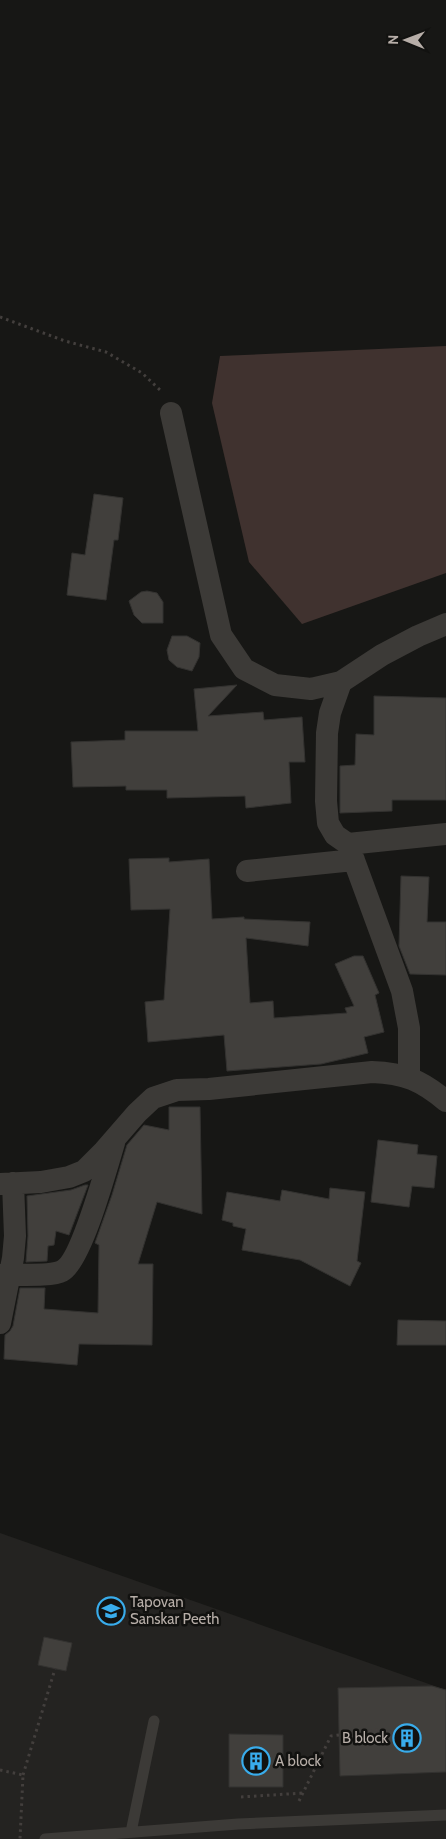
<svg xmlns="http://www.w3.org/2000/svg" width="446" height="1839" font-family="Cabin,sans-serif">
<rect width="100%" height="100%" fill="#171715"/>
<path fill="#242321" d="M 0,1533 L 446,1690 L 446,1839 L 0,1839 Z"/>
<path fill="#40322f" d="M 446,346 L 446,573 L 302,624 L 249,562 L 212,403 L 220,356 Z"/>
<path fill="#413f3c" stroke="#333230" d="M 94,494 L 123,498 L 118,540 L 114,540 L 106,600 L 67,595 L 72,553 L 85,555 Z
M 147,591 L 157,593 L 163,602 L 163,623 L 142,623 L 134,615 L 129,601 L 141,592 Z
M 172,636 L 187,636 L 200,643 L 199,657 L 192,671 L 177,667 L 169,660 L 167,650 Z
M 237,685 L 208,716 L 263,712 L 264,720 L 302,717 L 305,762 L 289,762 L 291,803 L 246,808 L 245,796 L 167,798 L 167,790 L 126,790 L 126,786 L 73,787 L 71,742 L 125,740 L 125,731 L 198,731 L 194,689 Z
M 374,696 L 446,698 L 446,800 L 392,800 L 392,811 L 340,813 L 340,766 L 355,765 L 356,734 L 374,735 Z
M 169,858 L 169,862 L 209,859 L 212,919 L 244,917 L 244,919 L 310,922 L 308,946 L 246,938 L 250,1003 L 273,1001 L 274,1018 L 347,1013 L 345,1008 L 354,1006 L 335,964 L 354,956 L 363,956 L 379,993 L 375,995 L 384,1032 L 364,1037 L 368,1053 L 321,1064 L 227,1071 L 224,1035 L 148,1042 L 145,1002 L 164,1000 L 170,909 L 131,910 L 129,859 Z
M 401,876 L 429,877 L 427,922 L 446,922 L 446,975 L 410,974 L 399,946 Z
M 169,1107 L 200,1107 L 202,1214 L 157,1202 L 138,1264 L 153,1264 L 152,1345 L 79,1344 L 77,1365 L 4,1359 L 5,1335 L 10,1331 L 13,1326 L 20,1288 L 45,1288 L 44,1309 L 98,1313 L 99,1245 L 95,1243 L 112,1195 L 127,1145 L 144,1125 L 169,1130 Z
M 378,1140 L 418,1145 L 417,1154 L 437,1156 L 434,1188 L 412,1186 L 409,1207 L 371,1202 Z
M 85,1185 L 88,1185 L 69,1235 L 56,1231 L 54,1245 L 48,1246 L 47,1261 L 26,1262 L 28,1236 L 27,1196 L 71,1190 Z
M 330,1188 L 365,1192 L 357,1261 L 361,1263 L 350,1286 L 300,1260 L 242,1250 L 246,1229 L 233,1226 L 233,1223 L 222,1220 L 227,1192 L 280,1201 L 282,1190 L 329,1199 Z
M 398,1320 L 446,1321 L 446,1345 L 397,1345 Z
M 44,1637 L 72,1643 L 66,1671 L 38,1665 Z
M 432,1686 L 446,1690 L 446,1772 L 340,1776 L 338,1688 Z
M 229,1734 L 283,1735 L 283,1787 L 229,1787 Z"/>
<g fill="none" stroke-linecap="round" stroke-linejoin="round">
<path stroke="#433f3d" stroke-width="3" stroke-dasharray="2.5 4" stroke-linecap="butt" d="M 0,317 L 65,341 L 106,352 L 142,373 L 160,390
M 0,1770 L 23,1775 L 20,1839
M 23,1775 L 55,1669
M 241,1797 L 303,1793
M 299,1801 L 331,1736 L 386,1729"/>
<path stroke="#3c3a37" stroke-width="11" d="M 131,1832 L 154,1721
M 45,1839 L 238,1824 L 446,1815"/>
<path stroke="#3c3a37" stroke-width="22" d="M 171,413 L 221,635 L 244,669 L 275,685 L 311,689 L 341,682 L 382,655 L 418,636 L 446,624
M 341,682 L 330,713 L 327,733 L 326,801 L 328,823 L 335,835 L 348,844 L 446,834
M 348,844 L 402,991 L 409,1028 L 409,1077
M 247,871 L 354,860
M 0,1184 L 41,1182 L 69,1177 L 84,1171 L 104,1151 L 137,1113 L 153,1098 L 177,1090 L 209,1089 L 372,1072 C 405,1073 422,1081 446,1101
M 0,1275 C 14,1274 51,1277 62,1271 C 81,1262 107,1166 114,1143
M 0,1323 L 13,1258 L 15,1236 L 13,1183"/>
</g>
<defs>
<g id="school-ring" transform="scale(1.4375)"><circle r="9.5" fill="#121210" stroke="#39aceb" stroke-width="1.5"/><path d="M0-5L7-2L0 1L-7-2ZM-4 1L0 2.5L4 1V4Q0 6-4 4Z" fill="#39aceb"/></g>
<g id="building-ring" transform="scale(1.4375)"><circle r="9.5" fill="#121210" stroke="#39aceb" stroke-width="1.5"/><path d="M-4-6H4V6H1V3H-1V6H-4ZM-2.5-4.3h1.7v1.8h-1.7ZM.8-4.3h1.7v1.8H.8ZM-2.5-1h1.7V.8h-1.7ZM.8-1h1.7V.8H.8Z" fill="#39aceb"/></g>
</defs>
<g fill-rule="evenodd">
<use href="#school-ring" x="111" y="1611"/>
<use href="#building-ring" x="407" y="1738"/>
<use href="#building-ring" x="256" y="1761"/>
</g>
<g text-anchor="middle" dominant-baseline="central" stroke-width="5" stroke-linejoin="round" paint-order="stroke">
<g font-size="15" fill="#b7aea8" stroke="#121210" text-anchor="start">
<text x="130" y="1602">Tapovan<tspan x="130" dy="17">Sanskar Peeth</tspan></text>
<text x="388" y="1738" text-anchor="end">B block</text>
<text x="275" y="1761">A block</text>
</g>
</g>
<g transform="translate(406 40) rotate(271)" stroke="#121210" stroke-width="4" paint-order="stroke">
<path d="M0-4L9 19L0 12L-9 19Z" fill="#b7aea8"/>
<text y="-8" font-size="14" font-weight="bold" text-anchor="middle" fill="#b7aea8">N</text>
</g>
</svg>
